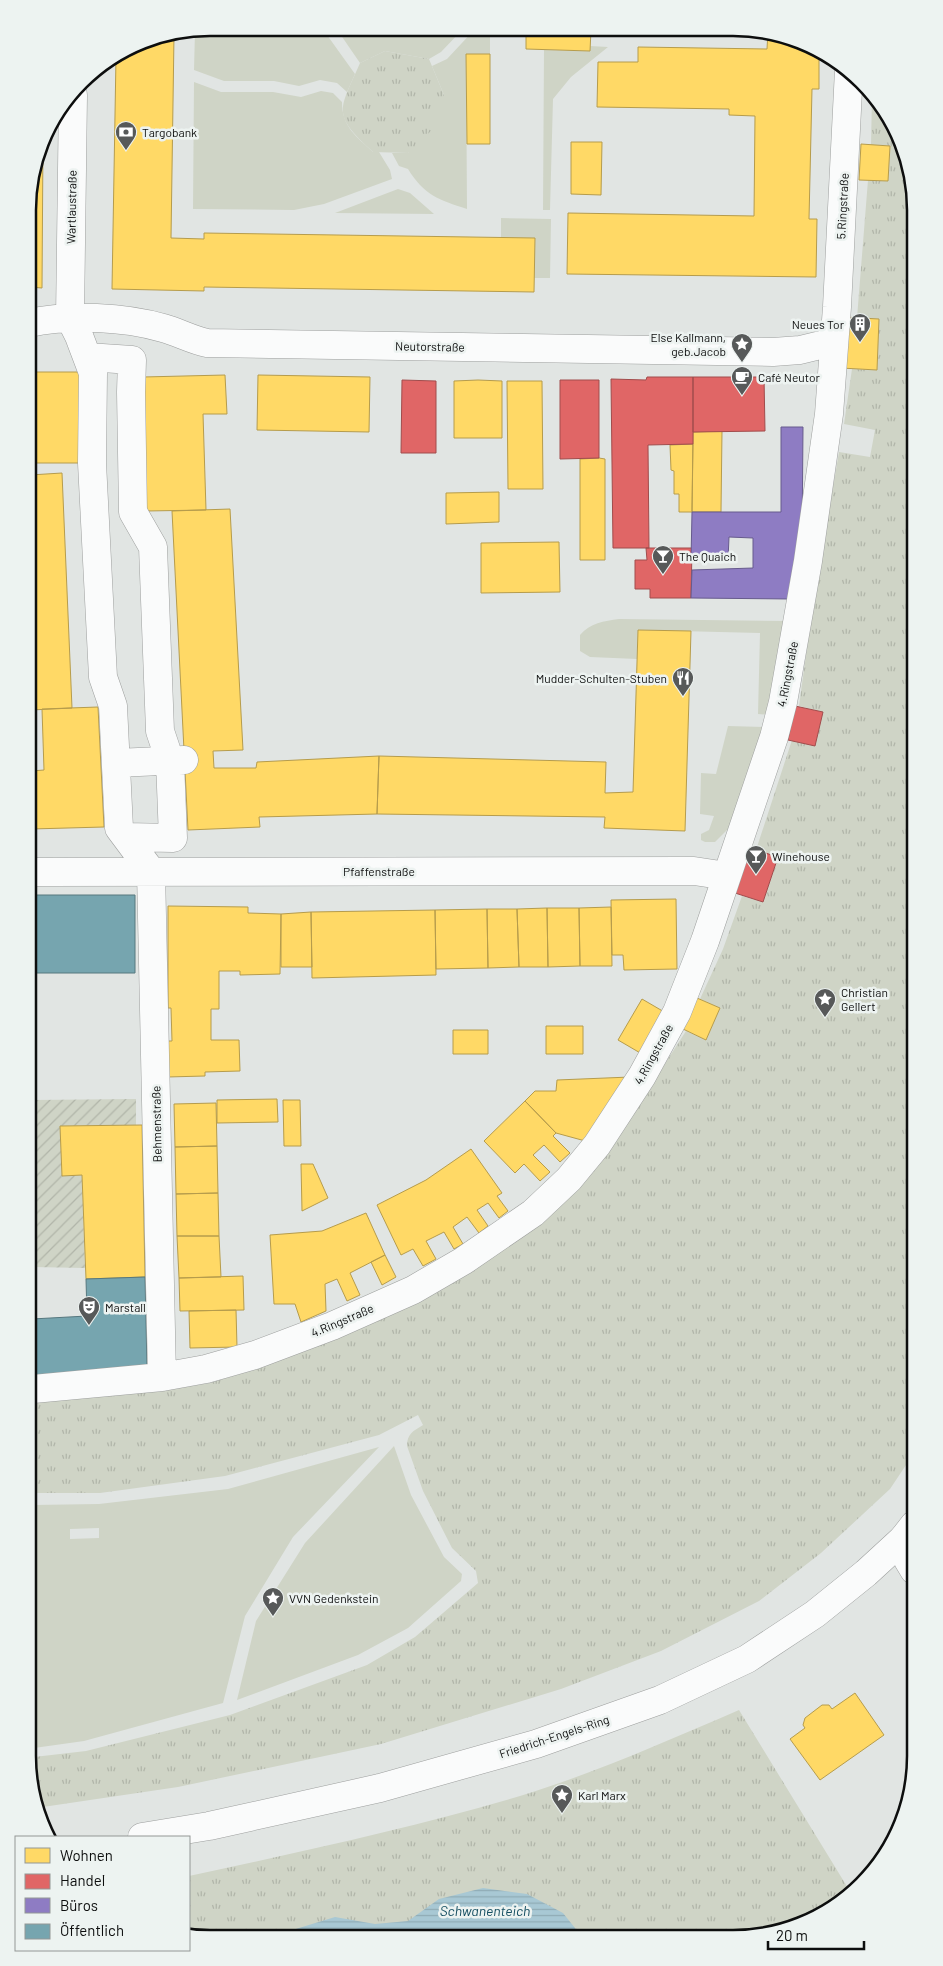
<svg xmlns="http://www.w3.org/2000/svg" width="943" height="1966" font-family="Barlow,sans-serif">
<defs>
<pattern id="park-tufts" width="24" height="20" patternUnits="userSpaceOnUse" patternTransform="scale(1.25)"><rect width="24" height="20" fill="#cfd4c6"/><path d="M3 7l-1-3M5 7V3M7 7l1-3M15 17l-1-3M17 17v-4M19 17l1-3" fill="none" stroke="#b1b5a9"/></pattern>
<pattern id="garden-furrows" width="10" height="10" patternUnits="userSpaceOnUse" patternTransform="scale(1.25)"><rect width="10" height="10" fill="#cfd4c6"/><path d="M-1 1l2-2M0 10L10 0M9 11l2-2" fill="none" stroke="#b1b5a9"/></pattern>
<pattern id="water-rules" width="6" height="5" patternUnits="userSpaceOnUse" patternTransform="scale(1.25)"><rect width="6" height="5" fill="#a8c8d4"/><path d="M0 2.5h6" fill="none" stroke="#8fabb5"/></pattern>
</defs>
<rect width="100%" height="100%" fill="#e1e5e3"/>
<path fill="#cfd4c6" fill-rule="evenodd" d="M 210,28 L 322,28 L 355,74 L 347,92 L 337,83 L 320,80 L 299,86 L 274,81 L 224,81 L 194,70 L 195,31 Z
M 336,28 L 463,29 L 441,52 L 429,59 L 385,51 L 360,63 Z
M 475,29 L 490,29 L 490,54 L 466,55 L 467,209 C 439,200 424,195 408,169 L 399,166 L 392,153 L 408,153 L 444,95 L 432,66 L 447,59 Z
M 590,46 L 608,47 L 571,77 L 553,99 L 550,210 L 543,210 L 544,50 L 590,51 Z
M 194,82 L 221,92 L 273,92 L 301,97 L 321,91 L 333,93 L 342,102 C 342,127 356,136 373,152 L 379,152 L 390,170 L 392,179 L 324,204 L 294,210 L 193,209 Z
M 398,189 L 410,193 L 434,214 L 335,213 Z
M 501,218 L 551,219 L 550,278 L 534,278 L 501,238 Z
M 619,619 L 788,621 L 770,715 L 758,714 L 760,633 L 638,630 L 637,659 L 590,657 L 580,651 L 580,635 C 590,623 604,621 619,619 Z
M 728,726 L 766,727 L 733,824 L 715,842 L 705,842 L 701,840 L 701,834 L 709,830 L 714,816 L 700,814 L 701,773 L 716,774 Z
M 394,1446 L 411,1495 L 444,1557 L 462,1574 L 461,1581 L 408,1628 L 358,1655 L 237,1700 L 256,1621 L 305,1543 Z
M 379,1447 L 293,1537 L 245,1616 L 223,1703 L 84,1741 L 34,1748 L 33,1505 L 99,1504 L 228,1489 ZM 99,1528 L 99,1538 L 70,1539 L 70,1529 Z"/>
<path fill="url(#park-tufts)" d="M 385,51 L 429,59 L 444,95 L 431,131 L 408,153 L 373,152 C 331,114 339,111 360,63 Z
M 872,96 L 891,119 L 909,163 L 914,1453 L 890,1489 L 821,1553 L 759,1601 L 661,1651 L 561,1689 L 381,1744 L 178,1787 L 36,1808 L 34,1803 L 34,1757 L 86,1751 L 230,1715 L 367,1665 L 415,1637 L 478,1583 L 476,1571 L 452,1548 L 423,1491 L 407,1446 C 407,1434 413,1431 423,1425 L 418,1415 L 379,1435 L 225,1476 L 100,1493 L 33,1493 L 33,1400 L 162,1391 L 209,1383 L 259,1368 L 335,1338 L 608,1152 L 686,1031 L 706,1040 L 720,1008 L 700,999 L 723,949 L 742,896 L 763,902 L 778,858 L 756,850 L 792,740 L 815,745 L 822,712 L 799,706 L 812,611 L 839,452 L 870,457 L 875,430 L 844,424 L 852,369 L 877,370 L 879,319 L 857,318 L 868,180 L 888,181 L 890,146 L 871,145 Z
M 739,1710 L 851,1893 L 834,1908 L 780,1932 L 189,1935 L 189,1876 C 300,1852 411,1828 520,1796 C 595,1773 667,1741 739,1710 Z"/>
<path fill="url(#garden-furrows)" d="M 136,1099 L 136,1125 L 61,1126 L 82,1175 L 85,1268 L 32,1267 L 32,1100 Z"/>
<path fill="url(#water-rules)" d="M 483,1888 L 527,1894 L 563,1913 L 579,1933 L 276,1935 L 335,1917 L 375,1924 L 408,1921 L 439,1899 Z"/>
<path fill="#ffd966" stroke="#b69c4c" d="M 526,29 L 591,30 L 590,51 L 526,49 Z
M 768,31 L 814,46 L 819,50 L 819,89 L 812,89 L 809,219 L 817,219 L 816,277 L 567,274 L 568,213 L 754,216 L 755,116 L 729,115 L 729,109 L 597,107 L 598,62 L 638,62 L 638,47 L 767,49 Z
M 174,35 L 171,238 L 204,239 L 204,233 L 535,238 L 534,292 L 204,287 L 204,291 L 112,289 L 116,57 L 141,41 Z
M 466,54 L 490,54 L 490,144 L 467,144 Z
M 43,140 L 42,288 L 29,287 L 29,187 Z
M 571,142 L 602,142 L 601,195 L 571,194 Z
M 861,144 L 890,146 L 888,181 L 859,180 Z
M 844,317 L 879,319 L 877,370 L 841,368 Z
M 30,372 L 81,372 L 81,463 L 35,463 L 35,424 L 30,424 Z
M 225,375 L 227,414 L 203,414 L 206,510 L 146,511 L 143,377 Z
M 258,375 L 370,377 L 369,432 L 257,430 Z
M 478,380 L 502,381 L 502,438 L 454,438 L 454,381 Z
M 507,381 L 542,381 L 543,489 L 508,489 Z
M 722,431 L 721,512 L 692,512 L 693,432 Z
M 693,444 L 692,512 L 679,512 L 679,494 L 674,494 L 674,471 L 671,470 L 670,445 Z
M 599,458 L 605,459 L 605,560 L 580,560 L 580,459 Z
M 62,473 L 72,708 L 31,710 L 30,475 Z
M 499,492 L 499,522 L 446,524 L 446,493 Z
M 230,509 L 243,750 L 213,751 L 214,768 L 256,768 L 257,762 L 379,756 L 377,814 L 259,817 L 260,827 L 188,830 L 172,511 Z
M 559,542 L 560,592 L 481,593 L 481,543 Z
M 638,630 L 691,631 L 685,831 L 604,828 L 605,817 L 377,814 L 379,756 L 606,762 L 605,793 L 633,792 Z
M 98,707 L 104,827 L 31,829 L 31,771 L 44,770 L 42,709 Z
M 676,899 L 677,969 L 624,970 L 623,955 L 612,955 L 611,900 Z
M 168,906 L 248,907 L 248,913 L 281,914 L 280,974 L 240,975 L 240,971 L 219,971 L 219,1009 L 211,1009 L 211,1040 L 239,1040 L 240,1071 L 205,1072 L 205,1076 L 167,1077 L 166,1041 L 172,1041 L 171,1008 L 168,1008 Z
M 611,907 L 612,966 L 580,966 L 579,908 Z
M 547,908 L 579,908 L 580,966 L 548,967 Z
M 547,908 L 548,967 L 519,967 L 517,909 Z
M 487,909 L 488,968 L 436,969 L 435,910 Z
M 487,909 L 517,909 L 519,967 L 488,968 Z
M 435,910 L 436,975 L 312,978 L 311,912 Z
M 311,912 L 312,967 L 281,967 L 281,914 Z
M 697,998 L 720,1008 L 706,1040 L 683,1029 Z
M 642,999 L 666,1013 L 642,1054 L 618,1040 Z
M 546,1026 L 583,1026 L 583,1054 L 546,1054 Z
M 453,1030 L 488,1030 L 488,1054 L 453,1054 Z
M 630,1077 L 589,1142 L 556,1133 L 525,1101 L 535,1091 L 556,1091 L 557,1080 Z
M 277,1099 L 278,1122 L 217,1123 L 217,1100 Z
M 283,1100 L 300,1100 L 301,1146 L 284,1146 Z
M 525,1101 L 556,1133 L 553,1136 L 570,1153 L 560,1162 L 544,1145 L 533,1155 L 550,1172 L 540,1181 L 524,1164 L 515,1173 L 484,1141 Z
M 216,1103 L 217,1146 L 175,1147 L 174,1104 Z
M 142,1125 L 145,1277 L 86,1279 L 82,1175 L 62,1176 L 60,1126 Z
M 217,1146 L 218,1193 L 176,1194 L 175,1147 Z
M 471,1149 L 502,1193 L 497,1196 L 508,1211 L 499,1218 L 488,1203 L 477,1210 L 488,1226 L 479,1233 L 467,1217 L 453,1227 L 463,1244 L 454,1249 L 444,1232 L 426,1241 L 436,1259 L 423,1266 L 413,1249 L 401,1255 L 377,1205 L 426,1180 Z
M 301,1164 L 313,1164 L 328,1198 L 302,1211 Z
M 218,1193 L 219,1236 L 177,1236 L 176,1194 Z
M 366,1213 L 385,1255 L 350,1273 L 360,1295 L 347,1301 L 337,1279 L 325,1284 L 326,1311 L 301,1322 L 295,1304 L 274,1304 L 270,1235 L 322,1231 Z
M 177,1236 L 219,1236 L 221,1277 L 179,1278 Z
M 385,1255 L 396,1277 L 382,1285 L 371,1262 Z
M 243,1276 L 244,1310 L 180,1311 L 179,1278 Z
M 236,1310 L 237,1347 L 190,1348 L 189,1311 Z
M 855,1693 L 884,1735 L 820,1780 L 790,1739 L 805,1728 L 803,1725 L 805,1718 L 822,1705 L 829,1705 L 832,1709 Z"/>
<path fill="#e06666" stroke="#a14c4c" d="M 647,377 L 693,377 L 693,444 L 648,445 L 649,548 L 613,548 L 611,379 L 646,380 Z
M 693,377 L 764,377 L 765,431 L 693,432 Z
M 402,380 L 436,381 L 436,453 L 401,453 Z
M 560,380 L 599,380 L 599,458 L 560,459 Z
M 646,548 L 692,548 L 691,598 L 650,598 L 650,589 L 635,589 L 635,560 L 647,560 Z
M 795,706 L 823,712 L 815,746 L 788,740 Z
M 750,848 L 778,857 L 763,902 L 735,893 Z"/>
<path fill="#8e7cc3" stroke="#675b8d" d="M 781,427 L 803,427 L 802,542 L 791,599 L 691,598 L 692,570 L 753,568 L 753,538 L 729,537 L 728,560 L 691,560 L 692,512 L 781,512 Z"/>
<path fill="#76a5af" stroke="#56787f" d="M 31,895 L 135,895 L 135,973 L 31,973 Z
M 145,1277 L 147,1368 L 33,1380 L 32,1319 L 87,1316 L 86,1279 Z"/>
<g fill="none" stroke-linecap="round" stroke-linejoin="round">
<g stroke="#9d9f9e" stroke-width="29">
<path id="minor" d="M 73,95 L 70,318 L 79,336 L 93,373 L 92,463 L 103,677 L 113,706 L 119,828 L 151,871 L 162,1377
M 29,323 C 69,314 125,317 163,328 C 178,332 192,340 207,343 L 773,352 L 800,350 L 833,342
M 87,357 L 132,360 L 131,392 L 133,512 L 153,547 L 160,731 L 170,761 L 173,838 L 126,837
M 116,763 L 184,760
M 31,872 L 694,871 L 727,876
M 33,1389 L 162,1377 L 206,1369 L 255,1355 L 332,1326 L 413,1290 L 463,1261 L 533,1213 L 569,1179 L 597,1145 L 642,1076 L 677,1012 L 705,941 L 774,737 L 783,702 L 808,561 L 829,414 L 837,307 L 849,70
M 903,1539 L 908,1560 L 914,1570"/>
</g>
<g stroke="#9d9f9e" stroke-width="29">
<path id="major" d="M 142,1837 L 209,1826 L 380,1788 L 536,1744 L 660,1700 L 747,1659 L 815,1614 L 866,1573 L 903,1539 L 914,1525"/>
</g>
<use href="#minor" stroke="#fafbfb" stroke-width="28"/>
<use href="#major" stroke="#fafbfb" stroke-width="28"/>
</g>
<defs>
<g id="bank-pin" transform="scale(1.125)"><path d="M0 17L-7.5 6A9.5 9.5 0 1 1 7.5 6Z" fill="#575959" stroke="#edf3f1"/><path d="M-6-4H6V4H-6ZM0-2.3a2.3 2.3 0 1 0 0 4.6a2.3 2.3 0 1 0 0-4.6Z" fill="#fff"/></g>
<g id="building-pin" transform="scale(1.125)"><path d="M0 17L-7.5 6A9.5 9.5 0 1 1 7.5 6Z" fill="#575959" stroke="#edf3f1"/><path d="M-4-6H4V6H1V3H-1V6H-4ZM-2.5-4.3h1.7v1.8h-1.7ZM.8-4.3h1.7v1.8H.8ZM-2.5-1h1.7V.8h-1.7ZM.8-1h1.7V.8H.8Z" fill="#fff"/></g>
<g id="sight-pin" transform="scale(1.125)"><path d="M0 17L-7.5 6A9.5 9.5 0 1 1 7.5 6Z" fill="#575959" stroke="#edf3f1"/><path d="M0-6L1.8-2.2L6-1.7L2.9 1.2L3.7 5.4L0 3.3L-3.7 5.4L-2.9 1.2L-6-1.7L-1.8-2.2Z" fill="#fff"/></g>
<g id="cafe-pin" transform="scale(1.125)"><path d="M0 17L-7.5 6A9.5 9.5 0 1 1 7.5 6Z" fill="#575959" stroke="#edf3f1"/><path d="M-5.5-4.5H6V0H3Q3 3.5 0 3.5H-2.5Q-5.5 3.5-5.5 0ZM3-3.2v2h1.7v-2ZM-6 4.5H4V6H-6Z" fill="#fff"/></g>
<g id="bar-pin" transform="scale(1.125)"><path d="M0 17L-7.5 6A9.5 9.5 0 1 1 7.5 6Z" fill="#575959" stroke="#edf3f1"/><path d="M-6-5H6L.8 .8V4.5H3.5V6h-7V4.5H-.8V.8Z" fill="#fff"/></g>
<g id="restaurant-pin" transform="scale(1.125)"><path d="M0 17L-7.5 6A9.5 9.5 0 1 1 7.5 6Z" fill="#575959" stroke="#edf3f1"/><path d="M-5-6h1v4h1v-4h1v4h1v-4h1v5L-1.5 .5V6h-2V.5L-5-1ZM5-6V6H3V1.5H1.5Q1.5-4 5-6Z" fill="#fff"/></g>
<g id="theatre-pin" transform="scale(1.125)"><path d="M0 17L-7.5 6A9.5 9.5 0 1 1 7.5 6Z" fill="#575959" stroke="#edf3f1"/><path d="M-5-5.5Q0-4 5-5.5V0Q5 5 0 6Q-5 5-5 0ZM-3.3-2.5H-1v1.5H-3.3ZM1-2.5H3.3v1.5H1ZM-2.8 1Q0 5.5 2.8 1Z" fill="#fff"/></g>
</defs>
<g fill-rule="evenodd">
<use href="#bank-pin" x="126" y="132"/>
<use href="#building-pin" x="860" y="324"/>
<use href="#sight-pin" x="742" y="344"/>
<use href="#cafe-pin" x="742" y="377"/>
<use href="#bar-pin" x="663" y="556"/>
<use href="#restaurant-pin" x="683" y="678"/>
<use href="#bar-pin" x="756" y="856"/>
<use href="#sight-pin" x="825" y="999"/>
<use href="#theatre-pin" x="89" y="1307"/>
<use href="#sight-pin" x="273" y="1598"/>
<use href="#sight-pin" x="562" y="1795"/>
</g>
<g text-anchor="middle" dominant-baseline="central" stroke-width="5" stroke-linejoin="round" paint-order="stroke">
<g font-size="12" fill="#0d0e0e" stroke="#edf3f1" text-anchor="start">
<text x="142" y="132">Targobank</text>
<text x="844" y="324" text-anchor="end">Neues Tor</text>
<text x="726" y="337" text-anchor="end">Else Kallmann,<tspan x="726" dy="14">geb.Jacob</tspan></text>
<text x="758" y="377">Café Neutor</text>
<text x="679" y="556">The Quaich</text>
<text x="667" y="678" text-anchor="end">Mudder-Schulten-Stuben</text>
<text x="772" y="856">Winehouse</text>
<text x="841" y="992">Christian<tspan x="841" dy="14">Gellert</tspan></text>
<text x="105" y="1307">Marstall</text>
<text x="289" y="1598">VVN Gedenkstein</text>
<text x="578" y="1795">Karl Marx</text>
</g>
<g font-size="12" fill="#0d0e0e" stroke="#edf3f1">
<text transform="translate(842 206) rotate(-87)">5.Ringstraße</text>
<text transform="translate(71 207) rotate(-89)">Wartlaustraße</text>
<text transform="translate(430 346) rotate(1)">Neutorstraße</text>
<text transform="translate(787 674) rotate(-79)">4.Ringstraße</text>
<text x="379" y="871">Pfaffenstraße</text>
<text transform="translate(653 1054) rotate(-61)">4.Ringstraße</text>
<text transform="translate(156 1124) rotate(-91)">Behmenstraße</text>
<text transform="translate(342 1320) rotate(-23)">4.Ringstraße</text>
<text transform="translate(554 1736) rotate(-18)">Friedrich-Engels-Ring</text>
</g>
<g font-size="14" font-style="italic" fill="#154e61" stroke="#edf3f1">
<text x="485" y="1910">Schwanenteich</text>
</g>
</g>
<path d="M0 0H943V1966H0ZM210 36H733A174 174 0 0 1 907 210V1756A174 174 0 0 1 733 1930H210A174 174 0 0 1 36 1756V210A174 174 0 0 1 210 36Z" fill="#edf3f1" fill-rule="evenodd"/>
<path fill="none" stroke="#0d0e0e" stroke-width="2.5" d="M210 36H733A174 174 0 0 1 907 210V1756A174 174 0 0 1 733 1930H210A174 174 0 0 1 36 1756V210A174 174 0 0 1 210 36Z"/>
<rect x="15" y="1836" width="175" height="115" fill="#edf3f1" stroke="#939796"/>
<rect x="25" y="1848" width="25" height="15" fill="#ffd966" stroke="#939796"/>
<text x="60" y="1861" font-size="15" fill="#0d0e0e">Wohnen</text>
<rect x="25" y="1874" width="25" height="15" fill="#e06666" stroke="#939796"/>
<text x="60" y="1886" font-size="15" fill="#0d0e0e">Handel</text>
<rect x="25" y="1898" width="25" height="15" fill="#8e7cc3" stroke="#939796"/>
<text x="60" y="1911" font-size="15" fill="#0d0e0e">Büros</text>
<rect x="25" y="1924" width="25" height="15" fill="#76a5af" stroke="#939796"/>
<text x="60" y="1936" font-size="15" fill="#0d0e0e">Öffentlich</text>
<path d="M768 1941v8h96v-8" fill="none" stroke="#0d0e0e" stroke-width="2.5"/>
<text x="776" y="1941" font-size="15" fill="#0d0e0e" stroke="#edf3f1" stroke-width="4" paint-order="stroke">20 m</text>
</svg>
